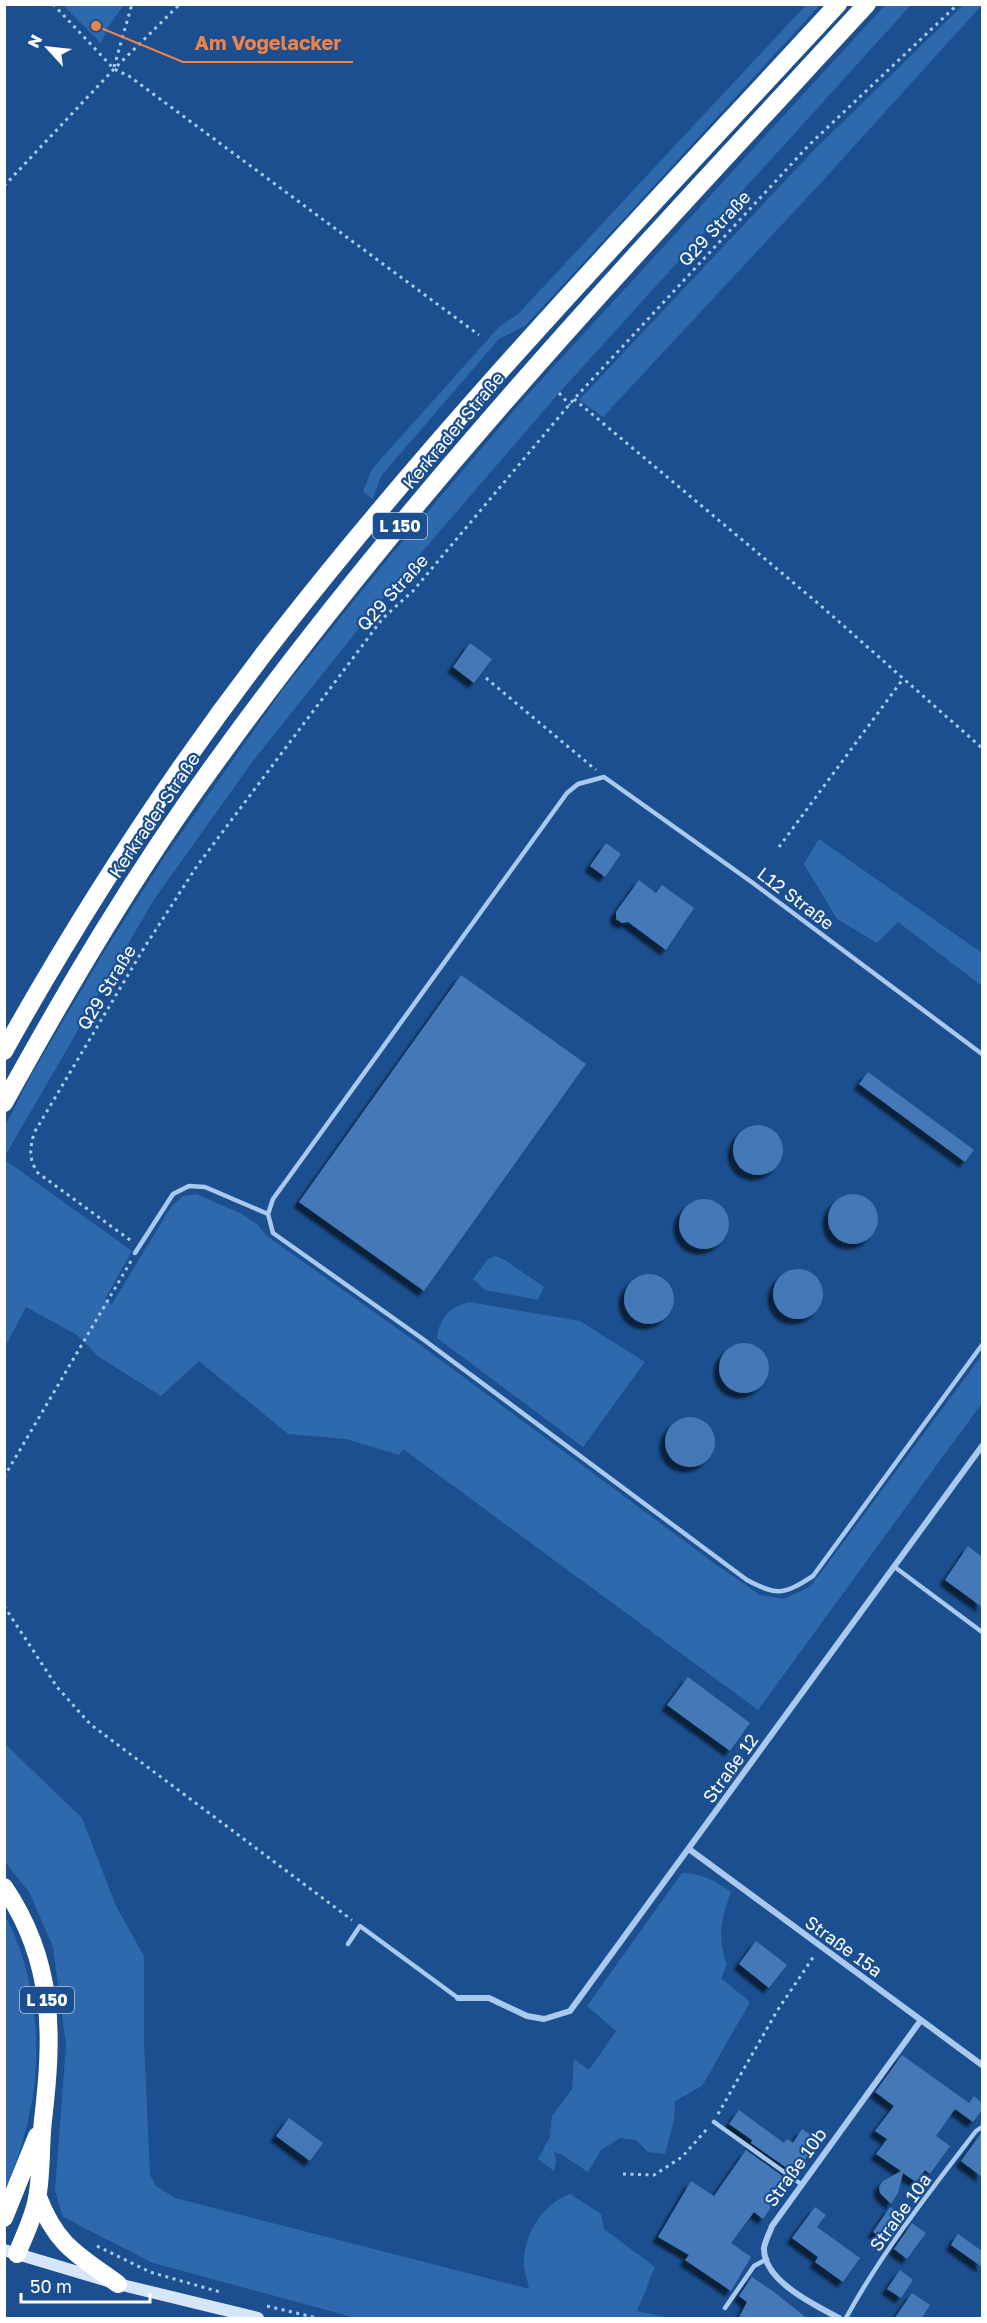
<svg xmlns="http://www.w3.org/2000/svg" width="987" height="2323" font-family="'Golos Text',sans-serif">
<defs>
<filter id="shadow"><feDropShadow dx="-5.5" dy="5.5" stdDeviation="1.5" flood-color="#0009"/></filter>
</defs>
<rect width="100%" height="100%" fill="#1b4f8f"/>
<path fill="#2e69ad" d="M 886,4 L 911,5 L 559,393 L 396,582 L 253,761 L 153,901 L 5,1156 L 5,1126 L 33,1072 L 104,952 L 163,859 L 283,689 L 390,556 L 522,401 Z
M 63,5 L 124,5 L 108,27 L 101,43 Z
M 806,5 L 820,5 L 525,326 L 499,339 L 381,476 L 373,499 L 363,492 L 372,469 L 499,327 L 518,314 Z
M 963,5 L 982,5 L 828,175 L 603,417 L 579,400 L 815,149 Z
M 819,839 L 982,953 L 982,986 L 898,922 L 877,943 L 837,919 L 804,864 Z
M 5,1160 L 132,1251 L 105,1299 L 112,1304 L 171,1207 L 183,1196 L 196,1194 L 240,1213 L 258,1225 L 267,1236 L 419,1344 L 718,1566 L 760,1595 L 784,1599 L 811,1586 L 982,1355 L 982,1403 L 758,1710 L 403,1449 L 399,1455 L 346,1439 L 288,1434 L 199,1361 L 161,1396 L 99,1357 L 77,1335 L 26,1307 L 5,1347 Z
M 496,1256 L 505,1260 L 544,1287 L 538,1300 L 485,1290 L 473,1279 L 488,1259 Z
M 469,1302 L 580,1321 L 645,1362 L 583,1447 L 437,1338 C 440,1316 449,1308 469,1302 Z
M 5,1744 L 82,1818 L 116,1906 L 144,1956 L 144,2042 L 150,2175 L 156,2186 L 175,2198 L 529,2289 C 528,2280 523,2270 524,2261 C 525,2233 543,2203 570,2194 L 601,2214 L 604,2229 L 655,2267 L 637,2311 L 671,2318 L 356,2318 L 153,2263 L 63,2217 L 55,2191 L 66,2045 L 53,1947 L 29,1892 L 5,1862 Z
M 682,1873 C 701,1873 716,1881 731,1892 C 721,1918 717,1938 727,1965 L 721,1978 L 750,2002 L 702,2086 L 675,2101 L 674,2120 L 665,2154 L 648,2152 L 636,2140 L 620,2138 L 601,2150 L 588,2172 L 562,2155 L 554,2152 L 556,2161 L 554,2171 L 538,2159 L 550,2137 L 552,2116 L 572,2089 L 574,2059 L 589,2070 L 616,2031 L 587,2006 Z
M 5,1916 C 36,1972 44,2053 29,2116 C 23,2143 14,2169 5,2194 Z"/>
<path fill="#4478b7" filter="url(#shadow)" d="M 470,643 L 492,659 L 474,683 L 453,667 Z
M 606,843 L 621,854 L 605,877 L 590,866 Z
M 639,880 L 656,893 L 662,885 L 694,908 L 666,950 L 628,922 L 622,923 L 616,919 L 616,912 Z
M 461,975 L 586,1064 L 424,1291 L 299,1202 Z
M 868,1072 L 974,1150 L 965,1162 L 859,1084 Z
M733 1150a25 25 0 1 1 50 0a25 25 0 1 1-50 0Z
M828 1219a25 25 0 1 1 50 0a25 25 0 1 1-50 0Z
M679 1224a25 25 0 1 1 50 0a25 25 0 1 1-50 0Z
M773 1294a25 25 0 1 1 50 0a25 25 0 1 1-50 0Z
M624 1299a25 25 0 1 1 50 0a25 25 0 1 1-50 0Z
M719 1368a25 25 0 1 1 50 0a25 25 0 1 1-50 0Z
M665 1442a25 25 0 1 1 50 0a25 25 0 1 1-50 0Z
M 968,1546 L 982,1557 L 982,1607 L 945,1580 Z
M 688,1677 L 750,1723 L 730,1751 L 667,1705 Z
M 756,1941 L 787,1965 L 769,1988 L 739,1964 Z
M 902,2055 L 969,2103 L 974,2096 L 982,2103 L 982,2110 L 973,2122 L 955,2109 L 936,2136 L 950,2146 L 930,2174 L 925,2170 L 916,2182 L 903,2173 L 898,2193 L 891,2204 L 880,2193 L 879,2187 L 883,2181 L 901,2171 L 876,2154 L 887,2139 L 875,2131 L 894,2106 L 875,2092 Z
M 739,2110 L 784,2143 L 787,2139 L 793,2143 L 802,2129 L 820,2141 L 794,2173 L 751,2143 L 752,2140 L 729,2124 Z
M 289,2118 L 323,2143 L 310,2161 L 276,2136 Z
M 982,2132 L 982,2177 L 961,2161 Z
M 746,2150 L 789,2181 L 763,2219 L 754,2212 L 731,2243 L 751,2257 L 731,2291 L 685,2260 L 689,2255 L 658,2237 L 691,2181 L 714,2196 Z
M 815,2207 L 826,2215 L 817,2227 L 860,2258 L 843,2282 L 815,2262 L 818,2257 L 792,2238 Z
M 890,2207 L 905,2217 L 888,2243 L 873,2232 Z
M 912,2223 L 926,2233 L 907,2259 L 894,2249 Z
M 958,2234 L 982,2251 L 982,2267 L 951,2245 Z
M 900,2270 L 913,2280 L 901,2298 L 887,2289 Z
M 752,2277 L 774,2292 L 808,2319 L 738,2319 L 747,2302 L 739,2296 Z
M 912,2293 L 930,2305 L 921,2319 L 894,2319 Z"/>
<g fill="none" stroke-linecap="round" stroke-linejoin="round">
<path stroke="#a9c9ee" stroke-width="3" stroke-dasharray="3 4.5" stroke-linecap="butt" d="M 53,4 L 114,69 L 129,76 L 479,335
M 114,67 L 132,4
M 4,186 L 114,69 L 180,4
M 559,393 L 570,405
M 574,399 L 820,605 L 982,748
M 486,678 L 596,770
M 779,847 L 903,679
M 130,1240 L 38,1173 C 28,1158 30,1149 34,1133 L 144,948 L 197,866 L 383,618 L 413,591 L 574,399 L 810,144 L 958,4
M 4,1477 L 131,1261
M 4,1606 L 57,1687 L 90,1724 L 352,1920
M 718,2114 L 777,2011 L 814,1956
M 623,2174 L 654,2175 L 682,2157 L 707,2129
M 97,2246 L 150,2272 L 220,2292
M 267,2306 L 317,2318"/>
<path stroke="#a9c9ee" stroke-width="4.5" d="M 982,1054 L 753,883 L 604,777 L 578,784 L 567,793 L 273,1199 L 268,1214 L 273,1233 L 420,1337 L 747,1580 C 778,1597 785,1594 813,1576 L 982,1345
M 135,1253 L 173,1194 L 189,1186 L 205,1187 L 268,1214
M 896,1568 L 982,1632
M 348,1944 L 360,1926 L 458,1998
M 714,2122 L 801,2184
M 725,2308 L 754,2266 L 767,2259
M 846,2318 C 882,2252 930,2191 976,2131 L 982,2127"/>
<path stroke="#a9c9ee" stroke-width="6" d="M 689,1849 L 982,2065
M 458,1998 L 489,1998 L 527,2016 L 544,2019 L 570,2011 L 982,1446
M 839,2318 C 815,2305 763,2281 764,2248 C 765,2241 770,2232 772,2226 L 921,2020"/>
<path stroke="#d6e6fa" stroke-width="12" d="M 4,2250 L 118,2284 L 258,2318"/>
<path stroke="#fff" stroke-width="18" d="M 4,1051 C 86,904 179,762 283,629 C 455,410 649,209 838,4
M 4,1103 C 69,985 137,870 216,762 C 411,491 641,249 867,4
M 4,1887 C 55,1962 53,2035 43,2120 C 40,2146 42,2173 37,2198 C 34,2217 24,2236 17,2254
M 38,2197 C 56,2245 78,2255 118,2284
M 4,2218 L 37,2136"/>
</g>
<g text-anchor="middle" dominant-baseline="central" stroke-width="4.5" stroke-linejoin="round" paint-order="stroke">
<g fill="#1b4f8f" stroke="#bbcadd" stroke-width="1.5">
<rect x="373" y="513" width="54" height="26" rx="4.5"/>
<rect x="20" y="1987" width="54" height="26" rx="4.5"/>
</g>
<g font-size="16" font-weight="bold" fill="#fff">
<text x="400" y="526">L 150</text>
<text x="47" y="2000">L 150</text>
</g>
<g font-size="18" fill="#fff" stroke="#1b4f8f">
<text transform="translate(714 228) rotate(-47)">Q29 Straße</text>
<text transform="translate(453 430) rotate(-50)">Kerkrader Straße</text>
<text transform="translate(392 592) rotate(-48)">Q29 Straße</text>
<text transform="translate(154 815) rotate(-56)">Kerkrader Straße</text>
<text transform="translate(796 898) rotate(37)">L12 Straße</text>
<text transform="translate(106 987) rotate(-59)">Q29 Straße</text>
<text transform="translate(730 1768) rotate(-54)">Straße 12</text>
<text transform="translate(844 1946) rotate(36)">Straße 15a</text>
<text transform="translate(795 2167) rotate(-54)">Straße 10b</text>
<text transform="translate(900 2212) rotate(-54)">Straße 10a</text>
</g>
</g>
<path fill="none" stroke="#ee8249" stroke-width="2" d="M96 26L183 62H353"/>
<circle fill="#ee8249" stroke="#1b4f8f" stroke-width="2" cx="96" cy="26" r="6"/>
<g font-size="20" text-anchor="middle" font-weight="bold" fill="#ee8249" stroke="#1b4f8f" stroke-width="4.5" stroke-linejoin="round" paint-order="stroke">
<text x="268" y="50">Am Vogelacker</text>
</g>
<rect width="987" height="2323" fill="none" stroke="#ffffff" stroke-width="12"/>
<g transform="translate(48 48) rotate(297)" stroke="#1b4f8f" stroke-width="4.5" paint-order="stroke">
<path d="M0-4.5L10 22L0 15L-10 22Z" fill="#ffffff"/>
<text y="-9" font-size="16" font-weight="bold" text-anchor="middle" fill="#ffffff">N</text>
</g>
<path d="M21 2293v9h129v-9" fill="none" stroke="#ffffff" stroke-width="3"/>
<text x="30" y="2293" font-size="18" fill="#ffffff" stroke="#1b4f8f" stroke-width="4.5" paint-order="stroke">50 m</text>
</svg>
